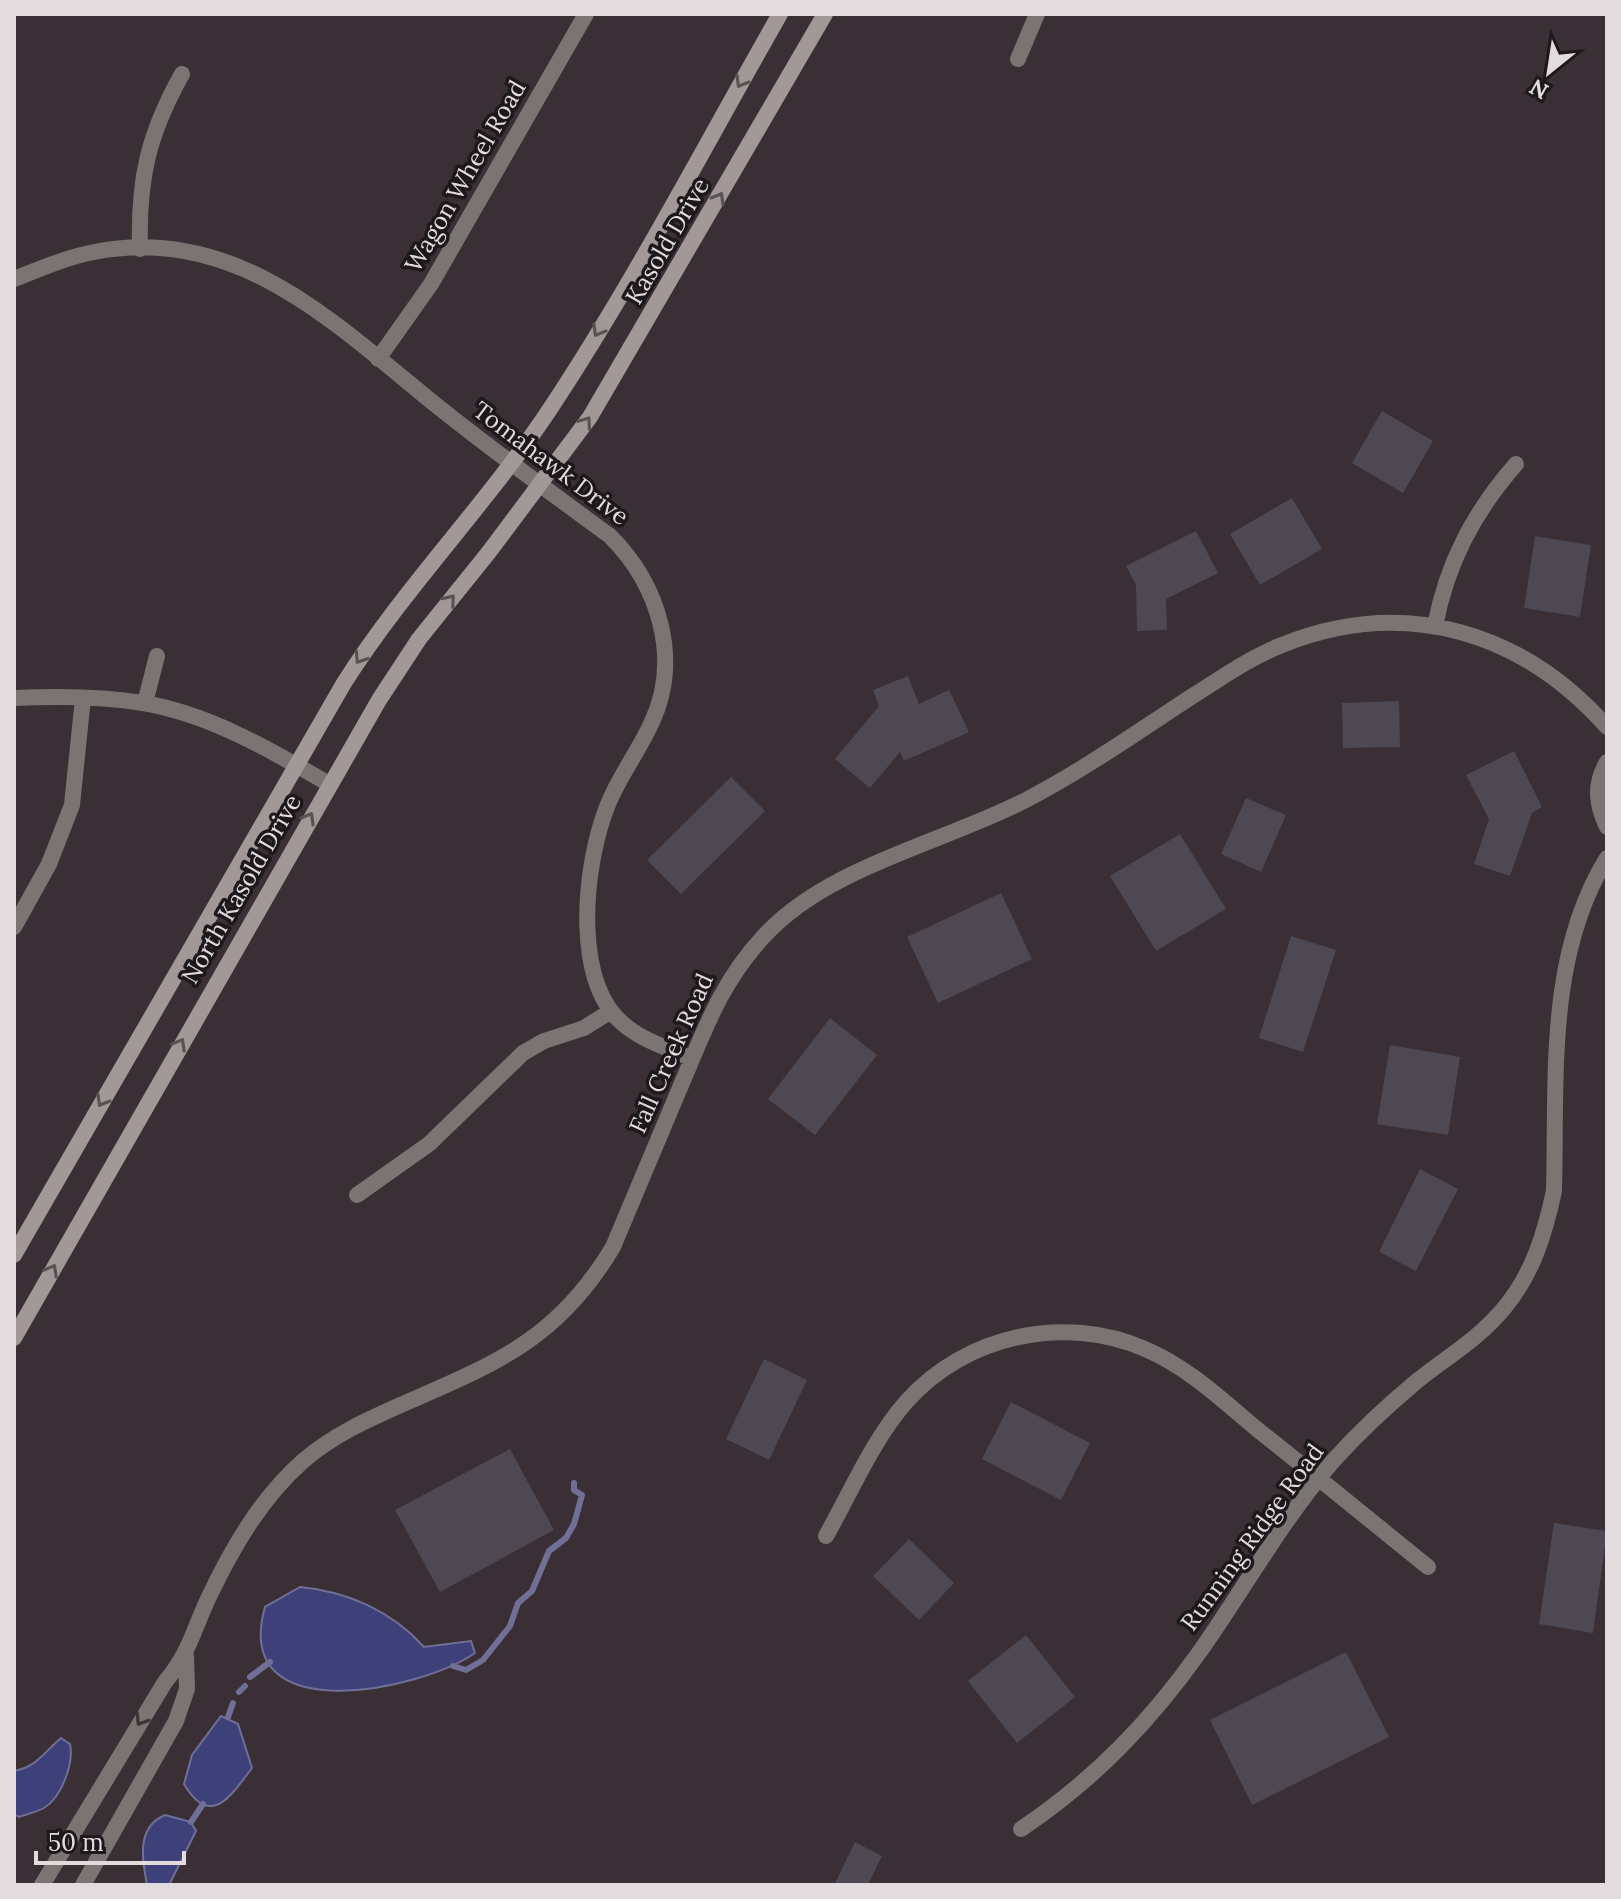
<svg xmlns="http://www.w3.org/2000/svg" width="1621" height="1899" font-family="Lora,serif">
<rect width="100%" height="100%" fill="#392f34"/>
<path fill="#3e407a" stroke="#706f98" stroke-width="2" d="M 300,1587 C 347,1591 393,1612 424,1647 L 471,1641 L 475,1653 C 420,1691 230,1731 265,1607 Z
M 221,1716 L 238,1724 L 252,1768 C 232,1794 211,1830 184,1784 L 192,1755 Z
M 61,1738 L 70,1744 C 74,1763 62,1797 44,1808 C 37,1812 27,1814 19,1817 L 14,1814 L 14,1771 C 37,1767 44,1752 61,1738 Z
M 165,1815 L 191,1822 L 196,1831 L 169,1885 L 147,1885 C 142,1860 136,1827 165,1815 Z"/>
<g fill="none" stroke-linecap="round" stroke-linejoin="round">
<path stroke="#706f98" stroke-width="6" d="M 453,1666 L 466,1670 L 483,1660 L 510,1626 L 518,1603 L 532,1591 L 549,1551 L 566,1538 L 574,1524 L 582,1495 L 574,1490 L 574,1483
M 250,1677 L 270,1662
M 239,1692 L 245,1686
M 228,1717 L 233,1703
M 191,1822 L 203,1804"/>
</g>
<path fill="#4e4852" d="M 1382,411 L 1433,441 L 1403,493 L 1352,463 Z
M 1292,498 L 1322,549 L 1260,585 L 1230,534 Z
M 1196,531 L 1218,573 L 1166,599 L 1167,630 L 1137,631 L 1136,585 L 1126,566 Z
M 1535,536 L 1591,545 L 1580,617 L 1524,608 Z
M 908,676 L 919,704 L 949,690 L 969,732 L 904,761 L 900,752 L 870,788 L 835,759 L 879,706 L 873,690 Z
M 1399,701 L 1400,747 L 1343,748 L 1342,703 Z
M 1514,751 L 1542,807 L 1532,813 L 1510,876 L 1474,864 L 1489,819 L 1466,775 Z
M 731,777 L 765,811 L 681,894 L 647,860 Z
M 1246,798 L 1286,815 L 1261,872 L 1221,854 Z
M 1180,834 L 1226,909 L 1156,951 L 1110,876 Z
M 1001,893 L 1032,959 L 938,1003 L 907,937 Z
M 1291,936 L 1336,950 L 1303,1052 L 1259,1038 Z
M 830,1018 L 877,1055 L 815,1135 L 768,1099 Z
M 1390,1045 L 1460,1057 L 1448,1135 L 1377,1124 Z
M 1420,1169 L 1458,1189 L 1416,1271 L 1379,1252 Z
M 764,1359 L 807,1380 L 769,1460 L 726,1439 Z
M 1011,1402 L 1090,1443 L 1061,1500 L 982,1459 Z
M 510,1449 L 554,1530 L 440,1592 L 395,1510 Z
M 1554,1523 L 1607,1531 L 1593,1633 L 1539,1624 Z
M 909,1539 L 954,1583 L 919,1620 L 873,1576 Z
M 1026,1635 L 1075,1697 L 1017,1743 L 968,1681 Z
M 1346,1652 L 1389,1737 L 1252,1805 L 1210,1720 Z
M 855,1842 L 882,1856 L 868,1885 L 834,1885 Z"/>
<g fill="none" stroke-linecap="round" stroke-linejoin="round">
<path stroke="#7a7473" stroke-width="16" d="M 1018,59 L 1037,14
M 140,249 C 138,179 148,135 182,74
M 14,279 C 40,269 67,257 94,252 C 234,224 332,321 431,401 C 489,448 550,492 610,536 C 659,585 682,659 651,724 C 636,756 615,782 604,815 C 584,872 572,986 627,1027 C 646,1042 671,1049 692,1059
M 378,359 L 431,284 L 586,14
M 1435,626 C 1447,563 1474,512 1516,464
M 14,698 C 56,696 101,696 143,703 C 210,714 272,751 329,784
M 145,703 L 157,656
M 1607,762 C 1594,784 1596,804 1607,827
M 14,927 L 49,864 L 72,805 L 83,698
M 357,1195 L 429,1144 L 523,1053 L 544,1041 L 584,1028 L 611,1011
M 826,1536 C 851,1492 873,1439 907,1401 C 966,1335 1065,1314 1145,1349 C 1188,1367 1223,1401 1258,1430 C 1315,1475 1371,1521 1428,1567
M 1021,1829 C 1094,1780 1150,1722 1201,1650 C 1245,1587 1283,1519 1333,1461 C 1359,1432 1387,1406 1417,1381 C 1447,1357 1480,1338 1505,1307 C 1533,1273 1545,1233 1554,1191 C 1557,1080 1546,956 1607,858
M 42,1885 L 165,1682 C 189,1653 192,1634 207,1601 C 231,1550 260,1499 303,1461 C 333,1435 367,1420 403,1404 C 497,1363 558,1339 613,1247 C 635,1195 657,1142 679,1090 C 704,1032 720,983 764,936 C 827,867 942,843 1024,801 C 1082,771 1136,733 1191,697 C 1220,679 1249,658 1282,645 C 1404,596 1522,631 1607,727
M 83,1885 L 176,1721 L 187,1689 L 186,1656"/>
<path stroke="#a29898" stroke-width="16" d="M 14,1255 L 344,683 C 405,587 485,506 548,412 C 633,284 704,147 780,14
M 14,1338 L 379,700 L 419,639 L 489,552 L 590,417 L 825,14"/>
</g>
<defs><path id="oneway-chevron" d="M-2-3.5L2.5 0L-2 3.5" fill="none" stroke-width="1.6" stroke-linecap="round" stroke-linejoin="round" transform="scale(2)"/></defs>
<g stroke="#595253">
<use href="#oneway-chevron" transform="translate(741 82) rotate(120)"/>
<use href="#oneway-chevron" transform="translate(719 198) rotate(-60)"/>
<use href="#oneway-chevron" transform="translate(598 331) rotate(120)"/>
<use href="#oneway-chevron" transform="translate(586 422) rotate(-55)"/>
<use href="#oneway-chevron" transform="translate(450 600) rotate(-51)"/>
<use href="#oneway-chevron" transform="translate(360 658) rotate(123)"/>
<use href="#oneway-chevron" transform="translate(309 818) rotate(-60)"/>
<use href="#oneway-chevron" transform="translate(180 1044) rotate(-61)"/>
<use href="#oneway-chevron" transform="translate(102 1101) rotate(120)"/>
<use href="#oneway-chevron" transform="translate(52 1270) rotate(-61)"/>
</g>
<use stroke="#393435" href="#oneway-chevron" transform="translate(141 1720) rotate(122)"/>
<g text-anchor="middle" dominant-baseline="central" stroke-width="7" stroke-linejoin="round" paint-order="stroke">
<g font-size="24" fill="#e3dcdf" stroke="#1d181b">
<text transform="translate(465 176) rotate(-60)">Wagon Wheel Road</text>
<text transform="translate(667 241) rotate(-60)">Kasold Drive</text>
<text transform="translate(551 463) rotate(37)">Tomahawk Drive</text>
<text transform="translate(241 889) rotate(-60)">North Kasold Drive</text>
<text transform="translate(671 1053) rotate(-66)">Fall Creek Road</text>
<text transform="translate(1252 1537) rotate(-54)">Running Ridge Road</text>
</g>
</g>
<rect width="1621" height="1899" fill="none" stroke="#e3dcdf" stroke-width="32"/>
<g transform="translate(1549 72) rotate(210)" stroke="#1d181b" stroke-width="6" paint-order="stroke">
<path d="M0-6L14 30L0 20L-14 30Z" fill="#e3dcdf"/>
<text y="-12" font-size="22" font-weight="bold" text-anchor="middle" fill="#e3dcdf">N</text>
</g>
<path d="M36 1851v12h148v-12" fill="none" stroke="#e3dcdf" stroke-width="4"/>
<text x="48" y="1851" font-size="24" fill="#e3dcdf" stroke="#1d181b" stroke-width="6" paint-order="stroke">50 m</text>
</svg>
